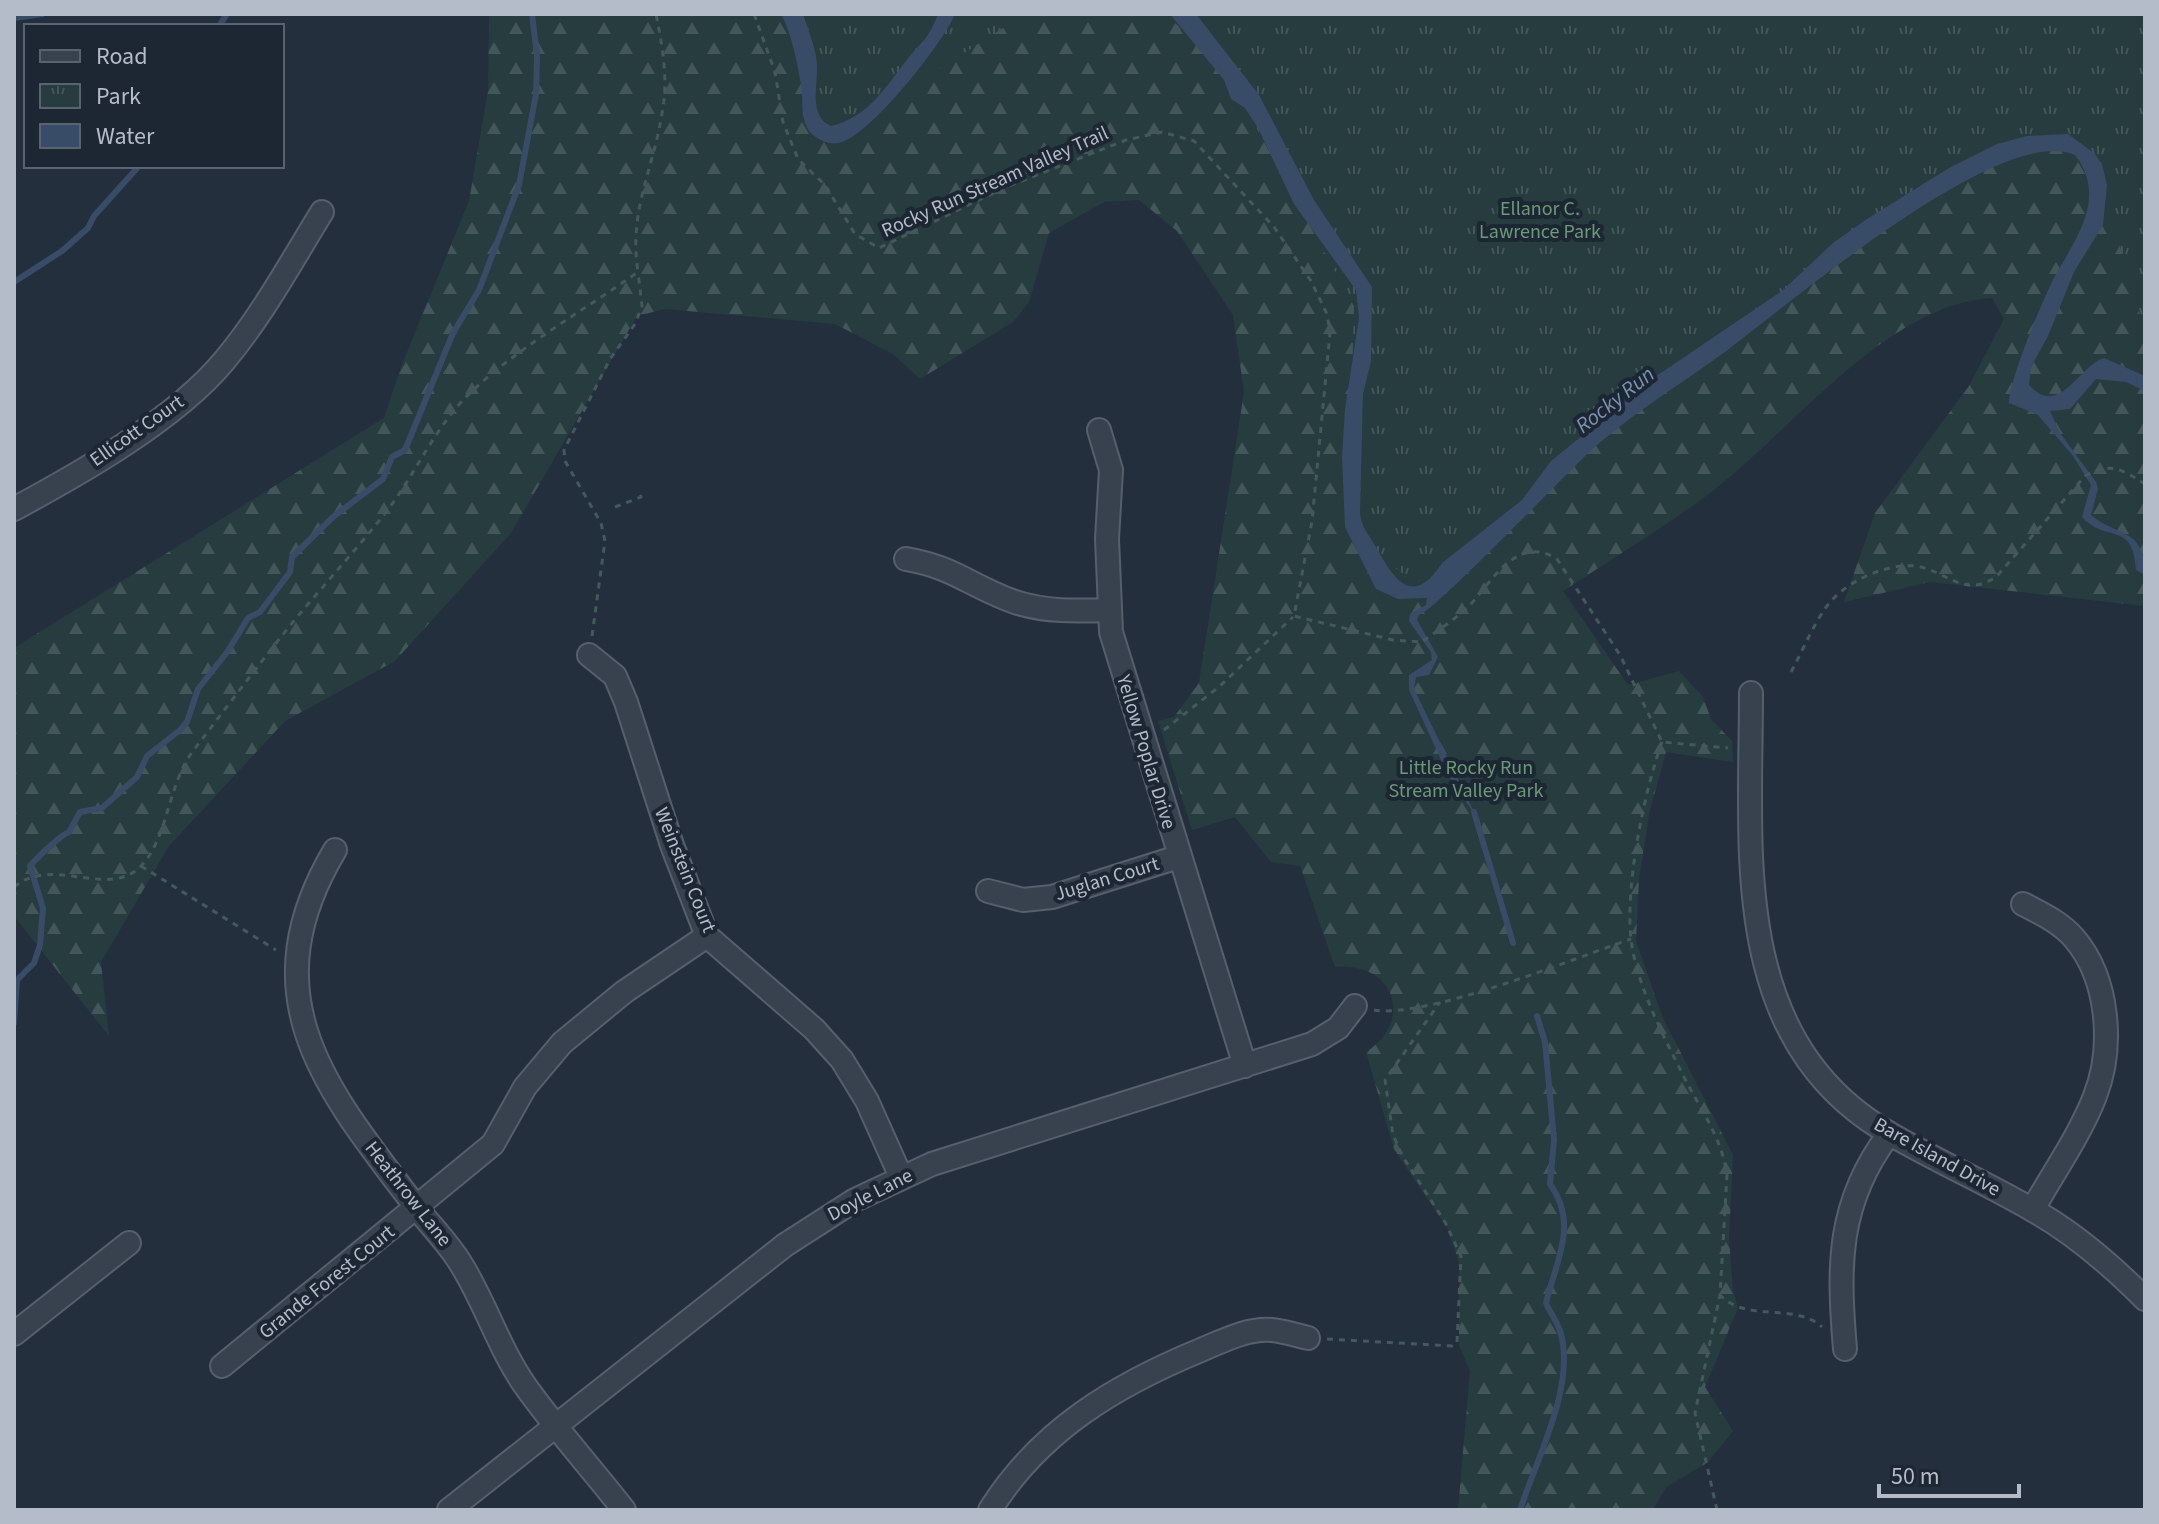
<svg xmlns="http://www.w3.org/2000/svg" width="2159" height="1524" font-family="'Source Sans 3',sans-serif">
<defs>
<pattern id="forest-firs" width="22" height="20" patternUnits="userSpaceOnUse" patternTransform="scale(2)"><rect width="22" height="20" fill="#263c3f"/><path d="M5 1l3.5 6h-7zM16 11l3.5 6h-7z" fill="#435659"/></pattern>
<pattern id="park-tufts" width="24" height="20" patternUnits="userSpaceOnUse" patternTransform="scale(2)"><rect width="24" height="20" fill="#263c3f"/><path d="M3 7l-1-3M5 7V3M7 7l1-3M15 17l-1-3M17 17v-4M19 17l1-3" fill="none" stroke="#435659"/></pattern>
</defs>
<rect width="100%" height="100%" fill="#242f3e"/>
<path fill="url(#forest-firs)" d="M 489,14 L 2145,14 L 2145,606 L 1930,582 L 1844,602 L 1875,513 L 1969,386 L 2004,319 L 1992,298 C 1886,304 1792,431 1710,493 C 1663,528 1612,559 1563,591 L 1628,685 L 1679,671 L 1703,697 L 1711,719 L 1732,741 L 1733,762 L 1666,752 L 1649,814 L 1639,880 L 1636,941 L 1662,1016 L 1733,1155 L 1729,1238 L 1733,1291 L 1738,1308 L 1705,1387 L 1733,1431 L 1707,1463 L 1666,1487 L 1653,1510 L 1458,1510 L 1470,1371 L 1459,1345 L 1459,1263 L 1448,1229 L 1394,1149 L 1366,1052 C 1416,1020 1393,961 1335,967 L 1300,866 L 1271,862 L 1235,817 L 1192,830 L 1158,721 L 1174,717 L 1199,683 L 1244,392 L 1233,315 L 1177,231 L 1139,200 L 1104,202 L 1049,233 L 1029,302 L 1013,322 L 920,379 L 893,354 L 835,324 L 665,309 L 637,316 L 511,533 L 395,661 L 285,721 L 169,846 L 101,962 L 109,1036 L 14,916 L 14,648 L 384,418 L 401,367 L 469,201 L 488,91 Z"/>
<path fill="url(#park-tufts)" d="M 786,14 L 1025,14 L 837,134 L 817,116 Z
M 1165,14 L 2145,14 L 2145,331 L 2102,185 L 2054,134 L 1988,151 L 1597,435 L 1432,595 L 1348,533 L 1354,306 L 1222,65 Z"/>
<path fill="#394c67" d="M 781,14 L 803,14 C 808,30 816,48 817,65 C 818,84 808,116 831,126 C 867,118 885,88 906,61 C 922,40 927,42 938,14 L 955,14 C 944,42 868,139 838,143 C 829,145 816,139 810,132 C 799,118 804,101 801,85 C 797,62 792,34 781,14 Z
M 1170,14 L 1196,14 L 1259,95 L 1314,200 L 1372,287 L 1371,361 L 1363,394 L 1360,513 C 1361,527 1369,535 1376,547 C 1394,579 1412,609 1442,563 L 1522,500 L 1551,461 L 1652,379 L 1782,291 L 1833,243 L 1867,219 L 1949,168 L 1997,144 L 2027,136 L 2068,134 L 2094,153 L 2102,164 L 2107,185 L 2103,225 L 2074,272 L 2048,336 L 2031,367 L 2029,385 C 2060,419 2079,365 2104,358 L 2145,376 L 2145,391 L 2126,382 L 2096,379 L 2070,409 L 2050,411 L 2060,433 L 2096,482 L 2098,489 L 2091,515 C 2119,538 2145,527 2145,575 L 2136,570 C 2133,520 2107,544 2082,517 L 2091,485 L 2073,456 L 2038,415 L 2009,403 C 2009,380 2041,304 2053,280 C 2074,240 2109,199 2075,155 C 1999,121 1780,313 1715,359 C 1676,387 1634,413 1597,445 C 1573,466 1432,614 1419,615 L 1417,620 L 1438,657 L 1429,675 L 1416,677 L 1414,689 L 1477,818 L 1448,775 L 1409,690 L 1409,675 L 1432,660 L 1431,652 L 1409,621 L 1410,614 L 1426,605 L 1427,598 L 1398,599 L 1376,589 L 1345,527 L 1342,457 L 1345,409 L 1359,318 L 1356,290 L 1294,204 L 1258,128 L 1245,108 L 1231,99 L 1224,80 Z"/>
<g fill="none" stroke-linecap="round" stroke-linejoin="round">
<path stroke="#394c67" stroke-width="6" d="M 14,18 L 43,14
M 219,26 L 227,14
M 14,282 L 62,251 L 88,228 L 94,216 L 139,166
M 1474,812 L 1513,943
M 14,1023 L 17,980 L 34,963 L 40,945 L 43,908 L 30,866 C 37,858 59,836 69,832 L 80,812 L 102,808 L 137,777 L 147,756 L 180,730 L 187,722 L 198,689 L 228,651 L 248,618 L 260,612 L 290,572 L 292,557 L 333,517 L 383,479 L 392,457 L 405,450 L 453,333 L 479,290 L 519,185 L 536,94 L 537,56 L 532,14
M 1520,1510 C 1536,1460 1577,1384 1560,1331 C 1557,1321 1550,1313 1546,1303 C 1556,1261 1579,1224 1550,1184 L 1554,1140 L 1545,1042 L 1537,1016"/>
<g stroke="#565f6c" stroke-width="26">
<path id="street" d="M 1099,430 L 1111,470 L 1107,539 L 1111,632 L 1245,1066
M 14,509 C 81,473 176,419 224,361 C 262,316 291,262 322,212
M 906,559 C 954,567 972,587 1015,602 C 1045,612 1076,611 1107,610
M 589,655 L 615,676 L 626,702 L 672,845 L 707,936 L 814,1029 L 842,1060 L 867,1101 L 901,1177
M 1751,693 C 1751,854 1728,1042 1892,1135 C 1937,1161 1986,1183 2031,1209 C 2073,1232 2111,1265 2145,1299
M 335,850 C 247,998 327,1090 416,1207 C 431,1226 449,1244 461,1264 C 486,1304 499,1349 526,1387 C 556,1429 592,1469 624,1510
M 988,891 L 1023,900 L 1052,897 L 1178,857
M 2023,904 C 2042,914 2060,922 2074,938 C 2109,979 2114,1047 2095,1096 C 2080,1135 2053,1173 2033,1209
M 14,1334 L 129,1243
M 1845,1349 C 1838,1266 1837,1203 1889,1134
M 222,1366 L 493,1144 L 525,1087 L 562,1043 L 624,992 L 707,936
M 449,1510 L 785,1245 L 855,1200 L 932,1164 L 1312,1044 L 1338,1028 L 1355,1006
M 990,1510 C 1040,1430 1116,1385 1201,1350 C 1223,1341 1247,1328 1272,1330 C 1283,1331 1296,1335 1308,1338"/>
</g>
<path stroke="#44595c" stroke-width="3" stroke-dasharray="6 6" stroke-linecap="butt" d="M 754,14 L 775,72 L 783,122 L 798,159 L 825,185 L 855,234 L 879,248 L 1004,188 L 1126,140 L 1162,132 L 1194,141 L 1274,227 L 1311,281 L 1327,314 L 1330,333 L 1312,521 L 1294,616 L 1393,640 L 1422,642 C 1439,629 1463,615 1476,598 C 1497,573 1521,536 1557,559 L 1620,655 L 1662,742 L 1728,748
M 615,507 L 641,497 L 640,493
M 592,636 L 605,541 L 601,523 L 565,461 L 564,450 L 610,359 L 635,324 L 642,306 L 638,272
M 1791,672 C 1803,650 1813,625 1827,606 C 1845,581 1892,560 1921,567 C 1951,575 1965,597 1996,577 L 2085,476 C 2110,461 2123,470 2145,484
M 1164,730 L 1220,686 L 1293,617
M 1662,742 C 1644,792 1625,886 1631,939 C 1636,984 1663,1035 1683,1075 C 1700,1109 1721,1136 1727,1174 L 1720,1295 C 1746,1323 1795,1302 1822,1327
M 141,866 L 276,950
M 14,887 C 53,855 107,899 140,867 C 168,840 168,783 193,751 C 227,707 261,661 297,617 C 327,582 358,547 387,511 C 416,473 436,425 471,392 C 520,346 583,311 638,272 C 628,209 655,167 663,107 C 668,76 662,45 656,14
M 1374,1010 C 1426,1019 1575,958 1631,939
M 1327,1339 L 1452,1346 L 1457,1343 L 1461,1256 L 1445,1222 L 1403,1157 L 1393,1135 L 1385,1080 L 1440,1002
M 1717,1510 L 1695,1413 L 1720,1295"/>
<use href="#street" stroke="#38414e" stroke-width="22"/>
</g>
<g text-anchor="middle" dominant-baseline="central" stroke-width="8" stroke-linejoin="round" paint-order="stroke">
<g font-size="20" fill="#b4bcc9" stroke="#1d2633">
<text transform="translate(995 182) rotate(-24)">Rocky Run Stream Valley Trail</text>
<text transform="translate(137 431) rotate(-35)">Ellicott Court</text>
<text transform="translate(1146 752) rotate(73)">Yellow Poplar Drive</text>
<text transform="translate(685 870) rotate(68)">Weinstein Court</text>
<text transform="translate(1107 879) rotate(-17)">Juglan Court</text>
<text transform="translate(1937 1157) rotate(29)">Bare Island Drive</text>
<text transform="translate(408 1194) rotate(52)">Heathrow Lane</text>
<text transform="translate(870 1195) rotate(-27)">Doyle Lane</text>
<text transform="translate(327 1282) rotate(-39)">Grande Forest Court</text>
</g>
<g font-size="20" fill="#6b9a76" stroke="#1d2633">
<text x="1540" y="209">Ellanor C.<tspan x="1540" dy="23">Lawrence Park</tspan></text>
<text x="1466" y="768">Little Rocky Run<tspan x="1466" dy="23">Stream Valley Park</tspan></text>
</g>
<g font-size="22" font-style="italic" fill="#7c92b1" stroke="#1d2633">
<text transform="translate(1615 400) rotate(-38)">Rocky Run</text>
</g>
</g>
<rect width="2159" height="1524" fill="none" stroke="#b4bcc9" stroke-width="32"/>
<rect x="24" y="24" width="260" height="144" fill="#1d2633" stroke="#59626f" stroke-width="2"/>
<rect x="40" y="50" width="40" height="12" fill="#38414e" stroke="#59626f" stroke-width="2"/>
<text x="96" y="64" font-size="24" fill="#b4bcc9">Road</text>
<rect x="40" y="84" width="40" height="24" fill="url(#park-tufts)" stroke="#59626f" stroke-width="2"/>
<text x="96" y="104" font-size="24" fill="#b4bcc9">Park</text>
<rect x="40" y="124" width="40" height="24" fill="#394c67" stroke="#59626f" stroke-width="2"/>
<text x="96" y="144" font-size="24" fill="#b4bcc9">Water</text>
<path d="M1879 1484v12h140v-12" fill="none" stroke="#b4bcc9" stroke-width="4"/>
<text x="1891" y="1484" font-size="24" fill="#b4bcc9" stroke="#1d2633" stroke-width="6" paint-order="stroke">50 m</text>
</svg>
